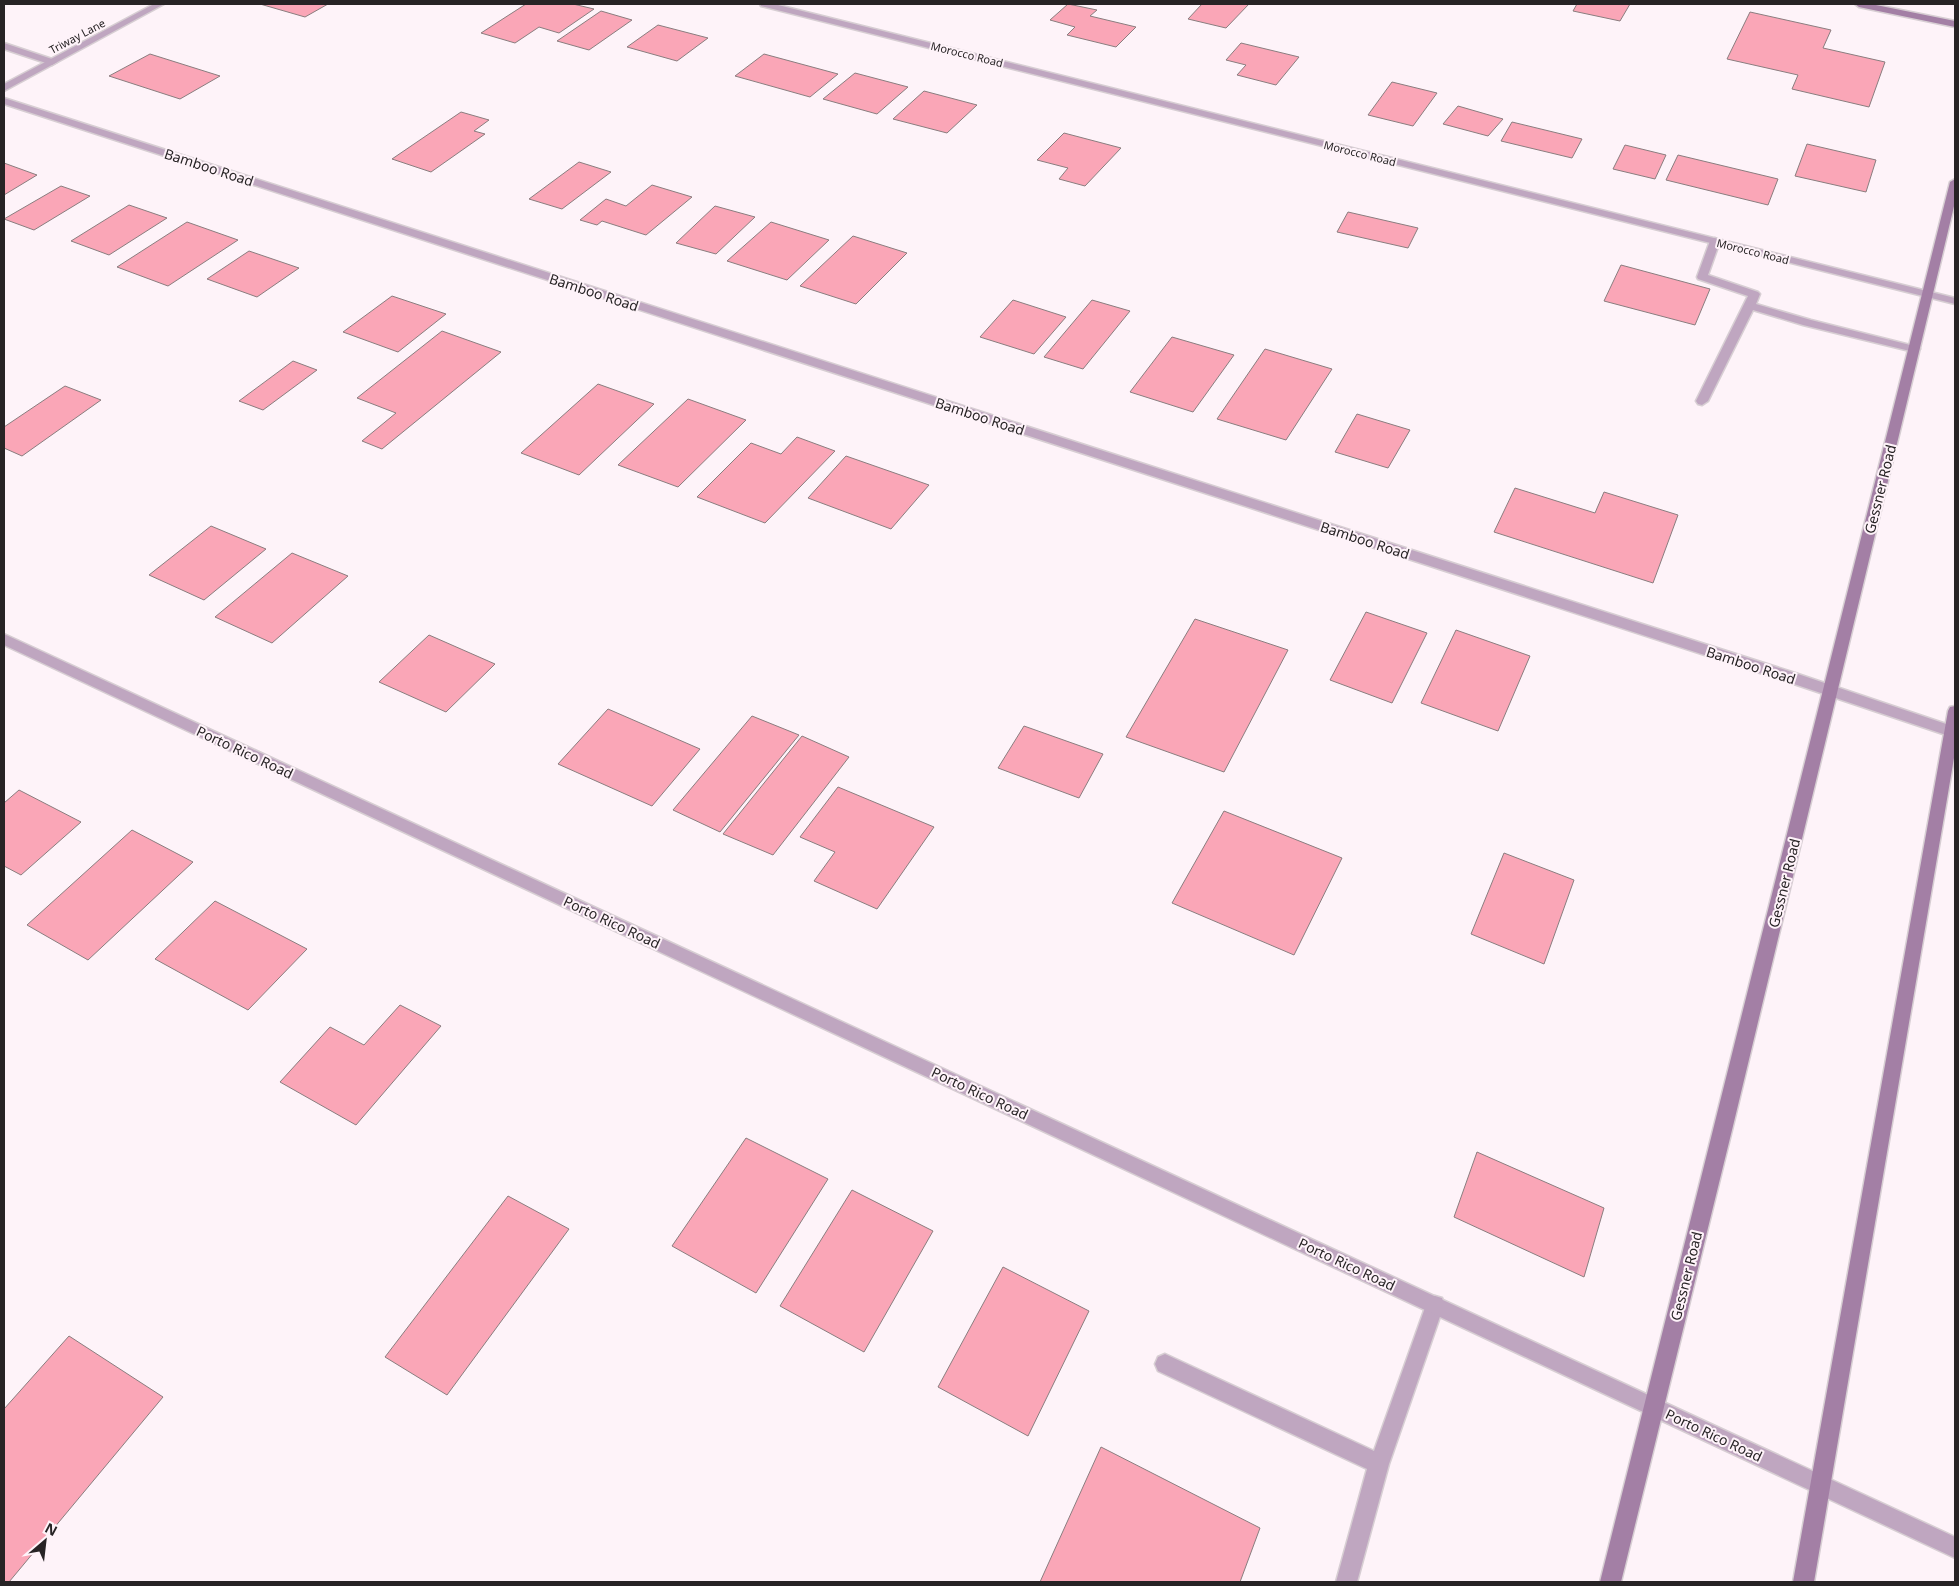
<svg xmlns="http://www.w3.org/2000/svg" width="1959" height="1586" font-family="'Noto Sans',sans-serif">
<rect width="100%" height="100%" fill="#fef3f9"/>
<path fill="#faa6b7" stroke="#8a7d7f" d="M 260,4 L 328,4 L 305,17 Z
M 526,4 L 573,4 L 594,9 L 559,33 L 539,27 L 515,43 L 481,33 Z
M 1068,4 L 1097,10 L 1090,16 L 1136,27 L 1116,47 L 1067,35 L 1075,27 L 1050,20 Z
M 1202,4 L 1249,4 L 1226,28 L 1188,19 Z
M 1577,4 L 1630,4 L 1620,21 L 1573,11 Z
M 601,11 L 632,20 L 589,50 L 557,41 Z
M 1750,12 L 1831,30 L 1823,48 L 1885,62 L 1869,107 L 1792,89 L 1798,75 L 1727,59 Z
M 658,25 L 708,38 L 677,61 L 627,47 Z
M 1241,43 L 1299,57 L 1276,85 L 1237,75 L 1246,65 L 1226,60 Z
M 150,54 L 220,76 L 180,99 L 109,76 Z
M 764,54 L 838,74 L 810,97 L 735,76 Z
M 855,73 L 908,87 L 877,114 L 823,99 Z
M 1392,82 L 1437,93 L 1413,126 L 1368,115 Z
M 924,91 L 977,105 L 947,133 L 893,119 Z
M 1458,106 L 1503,119 L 1488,136 L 1443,124 Z
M 461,112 L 489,120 L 474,131 L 485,134 L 431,172 L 392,159 Z
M 1512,122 L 1582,139 L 1572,158 L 1501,141 Z
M 1064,133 L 1121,148 L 1085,186 L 1059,179 L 1068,168 L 1037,160 Z
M 1807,144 L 1876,160 L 1866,192 L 1795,176 Z
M 1625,145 L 1666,155 L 1655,179 L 1613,169 Z
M 1678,155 L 1778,179 L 1768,205 L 1666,180 Z
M 579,162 L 611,172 L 562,209 L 529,199 Z
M 4,163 L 37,175 L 4,195 Z
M 652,185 L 692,197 L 646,235 L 602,221 L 597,225 L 580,220 L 606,199 L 626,206 Z
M 61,186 L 90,196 L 34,230 L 4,219 Z
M 129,205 L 167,218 L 109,255 L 71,241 Z
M 715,206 L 755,217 L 716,254 L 676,243 Z
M 1348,212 L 1418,228 L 1408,248 L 1337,232 Z
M 187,222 L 238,240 L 168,286 L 117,267 Z
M 771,222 L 829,240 L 787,280 L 727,261 Z
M 853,236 L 907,253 L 856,304 L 800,286 Z
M 249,251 L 299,268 L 257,297 L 207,279 Z
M 1621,265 L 1710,289 L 1695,325 L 1604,301 Z
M 392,296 L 446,314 L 398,352 L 343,332 Z
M 1013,300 L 1066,317 L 1034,354 L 980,337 Z
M 1092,300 L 1130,311 L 1083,369 L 1044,357 Z
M 442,331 L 501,352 L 382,449 L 362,441 L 396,413 L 357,398 Z
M 1172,337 L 1234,355 L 1193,412 L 1130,392 Z
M 1265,349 L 1332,369 L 1286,440 L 1217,419 Z
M 293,361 L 317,370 L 263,410 L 239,401 Z
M 598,384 L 654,404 L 579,475 L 521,453 Z
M 65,386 L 101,400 L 22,456 L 4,448 L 4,427 Z
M 688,399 L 746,420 L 678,487 L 618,465 Z
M 1357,414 L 1410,430 L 1388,468 L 1335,452 Z
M 797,437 L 835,451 L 765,523 L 697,497 L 751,443 L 781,454 Z
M 846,456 L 929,485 L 891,529 L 808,498 Z
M 1515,488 L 1595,513 L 1604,492 L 1678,515 L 1653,583 L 1494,532 Z
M 211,526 L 266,549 L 204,600 L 149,575 Z
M 292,553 L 348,576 L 272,643 L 215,617 Z
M 1366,612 L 1427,633 L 1392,703 L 1330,680 Z
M 1195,619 L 1288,650 L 1224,772 L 1126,737 Z
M 1456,630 L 1530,656 L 1498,731 L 1421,703 Z
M 429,635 L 495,664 L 446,712 L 379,682 Z
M 608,709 L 700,749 L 652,806 L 558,764 Z
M 752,716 L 799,735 L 720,832 L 673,810 Z
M 1024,726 L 1103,754 L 1079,798 L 998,768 Z
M 802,736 L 849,757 L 773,855 L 723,834 Z
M 838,787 L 934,827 L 877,909 L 814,881 L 835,852 L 800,837 Z
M 19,790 L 81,822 L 21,875 L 4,866 L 4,803 Z
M 1224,811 L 1342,858 L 1294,955 L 1172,903 Z
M 132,830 L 193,862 L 88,960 L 27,925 Z
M 1504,853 L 1574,880 L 1544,964 L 1471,934 Z
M 215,901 L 307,949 L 248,1010 L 155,959 Z
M 400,1005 L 441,1026 L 356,1125 L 280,1082 L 330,1027 L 364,1045 Z
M 746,1138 L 828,1179 L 756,1293 L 672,1246 Z
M 1477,1152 L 1604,1208 L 1584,1277 L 1454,1217 Z
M 852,1190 L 933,1231 L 864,1352 L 780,1306 Z
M 508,1196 L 569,1229 L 447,1395 L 385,1357 Z
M 1003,1267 L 1089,1311 L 1028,1436 L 938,1387 Z
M 69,1336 L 163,1397 L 9,1582 L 4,1582 L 4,1409 Z
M 1101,1447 L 1260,1528 L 1240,1582 L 1040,1582 Z"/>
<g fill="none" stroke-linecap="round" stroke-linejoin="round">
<g stroke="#d7ced3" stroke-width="3">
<path id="service" d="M 4,43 L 55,60 L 57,62 L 52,65 L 4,49 Z
M 1715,238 L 1720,241 L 1708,275 L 1758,292 L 1760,294 L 1756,304 L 1811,320 L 1918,347 L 1920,349 L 1914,352 L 1803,325 L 1753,310 L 1708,401 L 1702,405 L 1698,404 L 1696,401 L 1748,296 L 1698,279 L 1697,277 L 1710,241 Z
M 1435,1296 L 1442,1298 L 1444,1305 L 1389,1464 L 1357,1582 L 1336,1582 L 1367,1469 L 1158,1371 L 1155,1364 L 1158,1357 L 1165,1354 L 1374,1451 L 1426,1305 L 1428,1298 Z"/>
</g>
<g stroke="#d7ced3" stroke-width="3">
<path id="minor" d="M 154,4 L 164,4 L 4,91 L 4,84 Z
M 760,4 L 774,4 L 1955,298 L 1955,304 L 761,6 Z
M 4,98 L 1795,673 L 1955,727 L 1955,738 L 1785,681 L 4,104 Z
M 4,634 L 1955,1537 L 1955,1558 L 4,645 Z"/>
</g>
<g stroke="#d7ced3" stroke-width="3">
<path id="secondary" d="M 1855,4 L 1871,4 L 1955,21 L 1955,27 L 1859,7 Z
M 1955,179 L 1955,202 L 1733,1126 L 1621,1582 L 1600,1582 L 1950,182 Z
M 1955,706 L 1955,752 L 1814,1582 L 1793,1582 L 1948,711 L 1950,707 Z"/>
</g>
<use href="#service" fill="#bfa6c0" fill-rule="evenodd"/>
<use href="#minor" fill="#bfa6c0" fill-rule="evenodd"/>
<use href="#secondary" fill="#a37fa5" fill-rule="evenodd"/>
</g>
<g text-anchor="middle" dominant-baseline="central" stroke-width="4" stroke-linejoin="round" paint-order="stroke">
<g font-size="11" fill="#272325" stroke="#fef3f9">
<text transform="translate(77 36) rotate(-28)">Triway Lane</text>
<text transform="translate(967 54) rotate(14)">Morocco Road</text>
<text transform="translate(1360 153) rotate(14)">Morocco Road</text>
<text transform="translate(1753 251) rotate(14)">Morocco Road</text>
</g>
<g font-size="14" fill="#272325" stroke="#fef3f9">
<text transform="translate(209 167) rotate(18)">Bamboo Road</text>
<text transform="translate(594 292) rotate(18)">Bamboo Road</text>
<text transform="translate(980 416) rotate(18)">Bamboo Road</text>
<text transform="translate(1880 489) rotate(-76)">Gessner Road</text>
<text transform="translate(1365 540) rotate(18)">Bamboo Road</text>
<text transform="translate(1751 665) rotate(18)">Bamboo Road</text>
<text transform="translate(245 752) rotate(25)">Porto Rico Road</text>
<text transform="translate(1784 883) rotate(-76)">Gessner Road</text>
<text transform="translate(612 922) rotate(25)">Porto Rico Road</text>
<text transform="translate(980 1093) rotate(25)">Porto Rico Road</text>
<text transform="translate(1347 1264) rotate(25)">Porto Rico Road</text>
<text transform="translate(1686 1276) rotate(-76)">Gessner Road</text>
<text transform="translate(1714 1435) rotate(25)">Porto Rico Road</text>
</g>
</g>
<rect width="1959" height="1586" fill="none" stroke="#272325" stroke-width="10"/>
<g transform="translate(45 1541) rotate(28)" stroke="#fef3f9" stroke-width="4" paint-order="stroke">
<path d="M0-4L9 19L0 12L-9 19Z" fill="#272325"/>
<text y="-8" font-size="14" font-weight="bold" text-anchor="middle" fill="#272325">N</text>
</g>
</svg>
